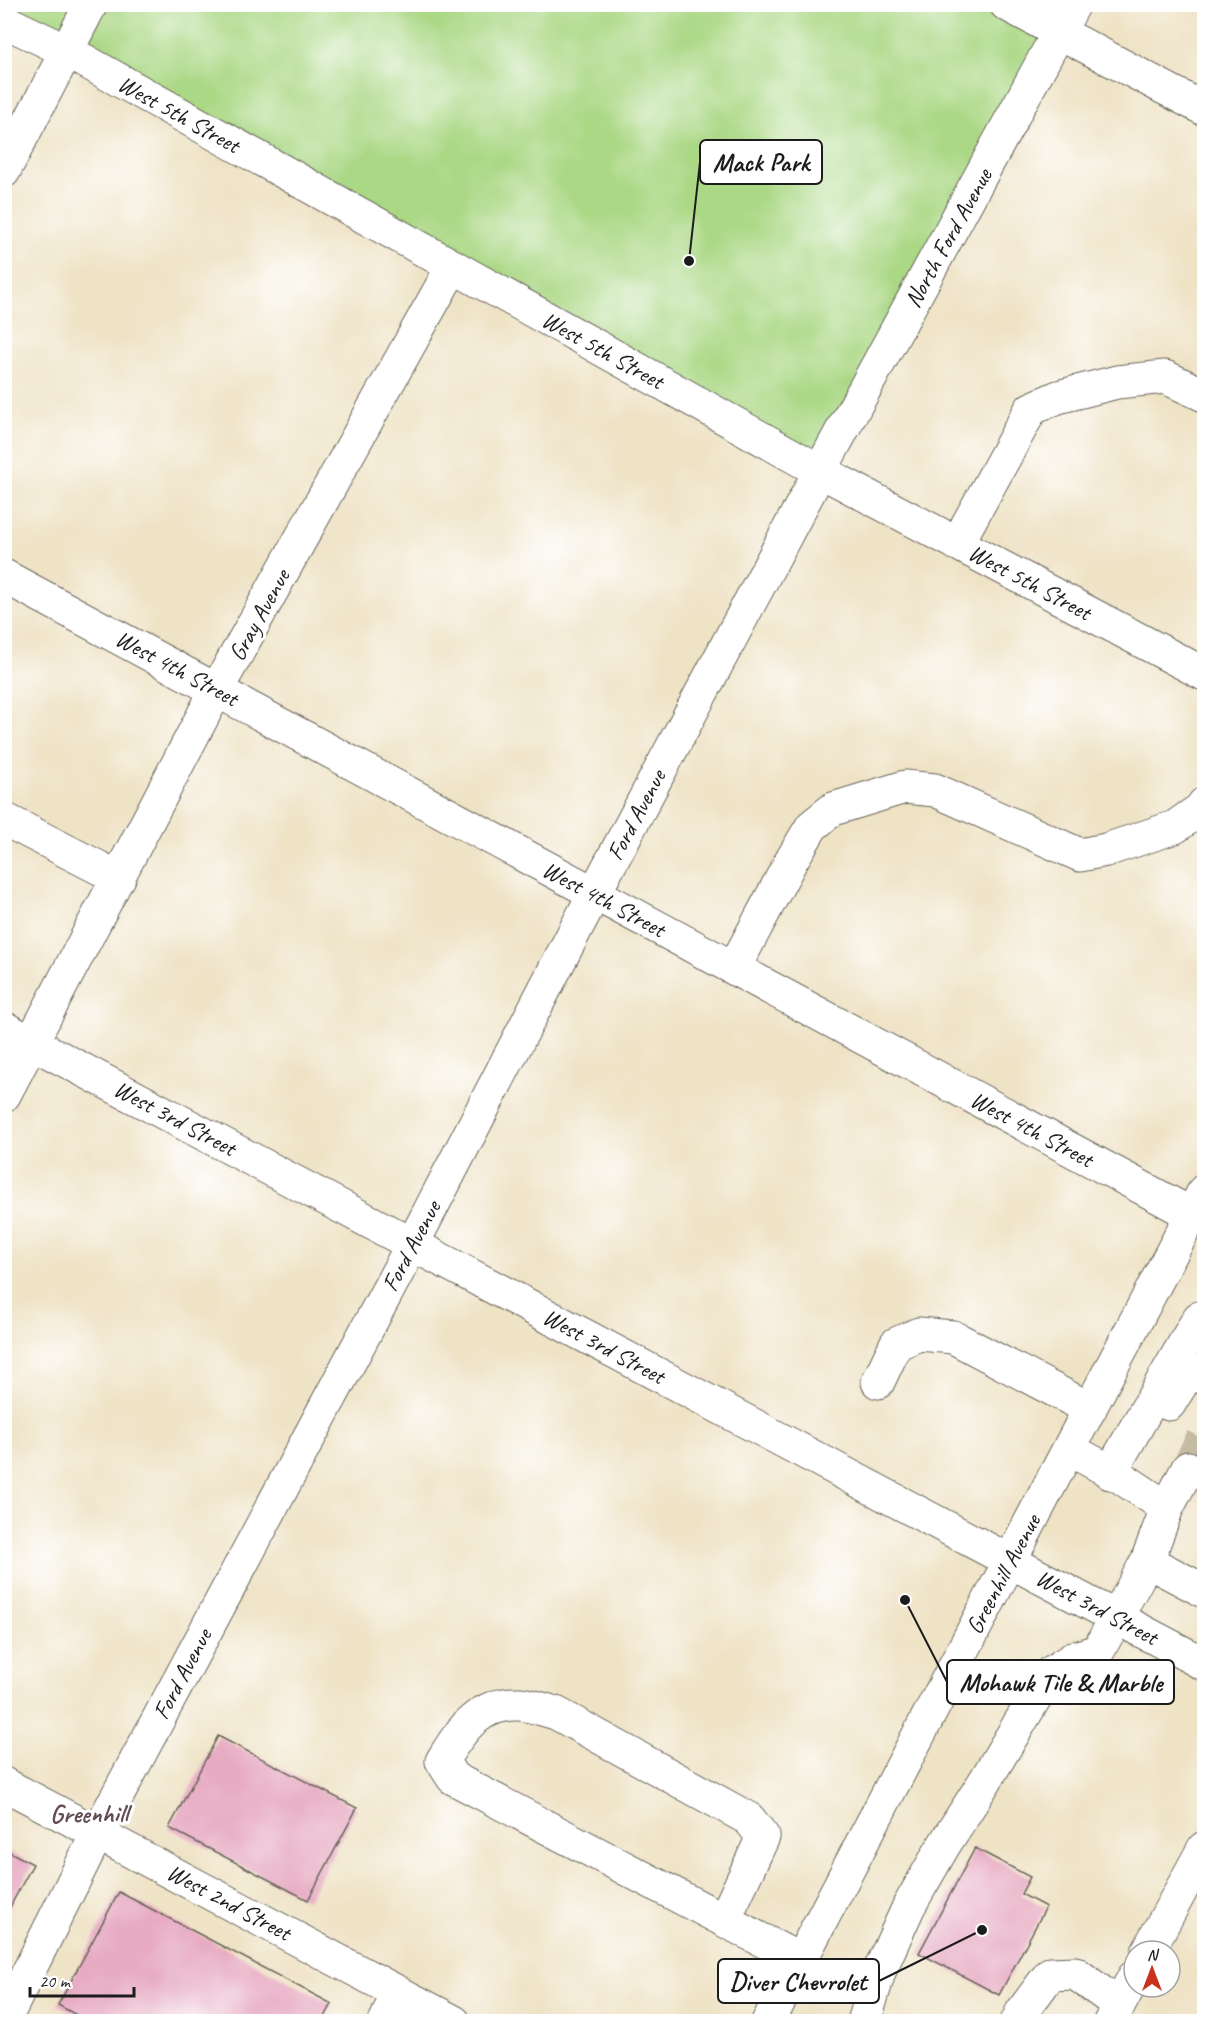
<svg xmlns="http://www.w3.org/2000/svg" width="1209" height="2026" font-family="Caveat,sans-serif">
<rect width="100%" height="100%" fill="#fff"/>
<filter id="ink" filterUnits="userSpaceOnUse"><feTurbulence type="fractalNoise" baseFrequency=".0167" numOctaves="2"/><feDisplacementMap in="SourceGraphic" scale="12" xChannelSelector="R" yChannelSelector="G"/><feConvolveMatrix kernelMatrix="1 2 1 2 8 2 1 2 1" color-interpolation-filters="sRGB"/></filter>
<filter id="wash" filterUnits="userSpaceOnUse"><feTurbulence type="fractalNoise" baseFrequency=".008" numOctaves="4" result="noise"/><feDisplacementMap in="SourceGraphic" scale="24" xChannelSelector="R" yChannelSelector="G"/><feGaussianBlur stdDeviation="1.35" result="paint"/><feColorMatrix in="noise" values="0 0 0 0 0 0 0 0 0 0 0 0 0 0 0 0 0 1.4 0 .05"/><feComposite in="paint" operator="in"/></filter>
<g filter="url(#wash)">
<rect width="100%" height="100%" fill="#efe3c6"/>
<path fill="#abd885" stroke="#647a50" stroke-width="1.5" d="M 1006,4 L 1060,33 L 820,471 L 5,21 L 4,5 Z"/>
<g id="blocks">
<path fill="#e7abc3" d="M 218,1736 L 357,1808 L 308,1900 L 169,1828 Z
M 975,1848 L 1030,1877 L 1021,1894 L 1046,1907 L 999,1995 L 919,1953 Z
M 4,1849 L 33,1864 L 4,1918 Z
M 119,1892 L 332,2004 L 322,2022 L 89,2022 L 58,2005 Z"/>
</g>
</g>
<g filter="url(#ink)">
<use href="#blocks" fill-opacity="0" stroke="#666258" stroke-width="1.5"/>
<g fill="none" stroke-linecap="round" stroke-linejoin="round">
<path stroke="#c5bba4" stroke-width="33" stroke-dasharray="33 16" stroke-linecap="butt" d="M 1188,1468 L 1204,1435"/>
<g stroke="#666258" stroke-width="35">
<path id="minor" d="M 1006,4 L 1204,109
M 4,21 L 67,51 L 820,471 L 1204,674
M 4,171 L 91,4
M 957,544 L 1031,409 L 1058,397 L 1117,382 L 1165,377 L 1204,395
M 4,576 L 1204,1221
M 4,819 L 119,878
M 734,968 L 791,861 L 812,826 L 833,809 L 905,787 L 935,790 L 1080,855 L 1106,850 L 1175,827 L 1202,808 L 1204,804
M 4,1028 L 1204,1664
M 4,1095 L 217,689 L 453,266
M 878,1382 L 896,1344 L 919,1334 L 953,1337 L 1090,1409
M 1169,1404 L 1190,1370 L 1204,1378
M 1110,1473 L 1199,1318 L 1204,1319
M 1167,1508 L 1188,1468
M 1147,1561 L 1204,1591
M 4,1784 L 454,2022
M 724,1920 L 763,1837 L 749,1819 L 556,1713 C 544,1710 531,1705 520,1704 C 479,1702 461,1730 442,1761 L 453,1778 L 800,1960
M 1148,1951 L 1204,1848
M 4,2021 L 98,1832 L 412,1245 L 594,894 L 820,471 L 1074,4
M 385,2022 L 398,1992
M 768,2022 L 1204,1191
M 864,2022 L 879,1972 L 909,1906 L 944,1845 L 985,1781 L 1049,1674 L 1074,1658 L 1098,1651 L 1147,1561 L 1167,1508 L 1122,1478 L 1069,1449
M 1017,2022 L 1022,2012 L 1050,1974 L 1075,1973 L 1119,2005
M 1110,2022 L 1134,1977"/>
</g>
<use href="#minor" stroke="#fff" stroke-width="33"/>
</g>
</g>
<g text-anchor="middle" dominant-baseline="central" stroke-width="6" stroke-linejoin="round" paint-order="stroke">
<g font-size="24" fill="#1c1c1c" stroke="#fff">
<text transform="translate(179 114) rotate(29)">West 5th Street</text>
<text transform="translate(948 238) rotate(-61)">North Ford Avenue</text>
<text transform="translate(603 350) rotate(29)">West 5th Street</text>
<text transform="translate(1030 582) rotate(28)">West 5th Street</text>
<text transform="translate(259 615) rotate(-61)">Gray Avenue</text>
<text transform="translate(177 668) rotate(28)">West 4th Street</text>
<text transform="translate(636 815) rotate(-62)">Ford Avenue</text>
<text transform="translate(604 899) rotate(28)">West 4th Street</text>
<text transform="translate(175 1118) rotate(28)">West 3rd Street</text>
<text transform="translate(1032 1129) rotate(28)">West 4th Street</text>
<text transform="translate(411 1246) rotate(-62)">Ford Avenue</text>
<text transform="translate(604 1346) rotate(28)">West 3rd Street</text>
<text transform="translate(1003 1574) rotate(-62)">Greenhill Avenue</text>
<text transform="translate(1097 1607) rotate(28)">West 3rd Street</text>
<text transform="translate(182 1674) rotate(-62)">Ford Avenue</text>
<text transform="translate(229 1902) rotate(28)">West 2nd Street</text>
</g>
<g font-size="26" font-weight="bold" fill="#634e56" stroke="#fff">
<text x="89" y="1813">Greenhill</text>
</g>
</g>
<path fill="none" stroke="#1c1c1c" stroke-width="2" d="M689 261L700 162M905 1600L947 1682M982 1930L879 1981"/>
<g fill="#1c1c1c" stroke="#fff" stroke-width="2">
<circle cx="689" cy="261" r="6"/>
<circle cx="905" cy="1600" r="6"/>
<circle cx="982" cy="1930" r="6"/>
</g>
<g fill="#fff" stroke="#1c1c1c" stroke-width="2">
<rect x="700" y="140" width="122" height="44" rx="6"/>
<rect x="947" y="1660" width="227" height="44" rx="6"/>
<rect x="718" y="1959" width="161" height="44" rx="6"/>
</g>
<g font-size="26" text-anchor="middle" font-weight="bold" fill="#1c1c1c">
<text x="761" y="171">Mack Park</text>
<text x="1061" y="1691">Mohawk Tile &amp; Marble</text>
<text x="798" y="1990">Diver Chevrolet</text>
</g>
<rect width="1209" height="2026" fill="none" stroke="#fff" stroke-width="24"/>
<g transform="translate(1152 1969)"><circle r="28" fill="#ffffff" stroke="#a4a4a4" stroke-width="1.5"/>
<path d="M0-4.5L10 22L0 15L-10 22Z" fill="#c8321e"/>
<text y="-9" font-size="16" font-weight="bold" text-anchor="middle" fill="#1c1c1c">N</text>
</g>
<path d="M30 1987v9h104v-9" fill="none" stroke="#1c1c1c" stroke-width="3"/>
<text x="39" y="1987" font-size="18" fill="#1c1c1c" stroke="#ffffff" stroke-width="4.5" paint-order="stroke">20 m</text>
</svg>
